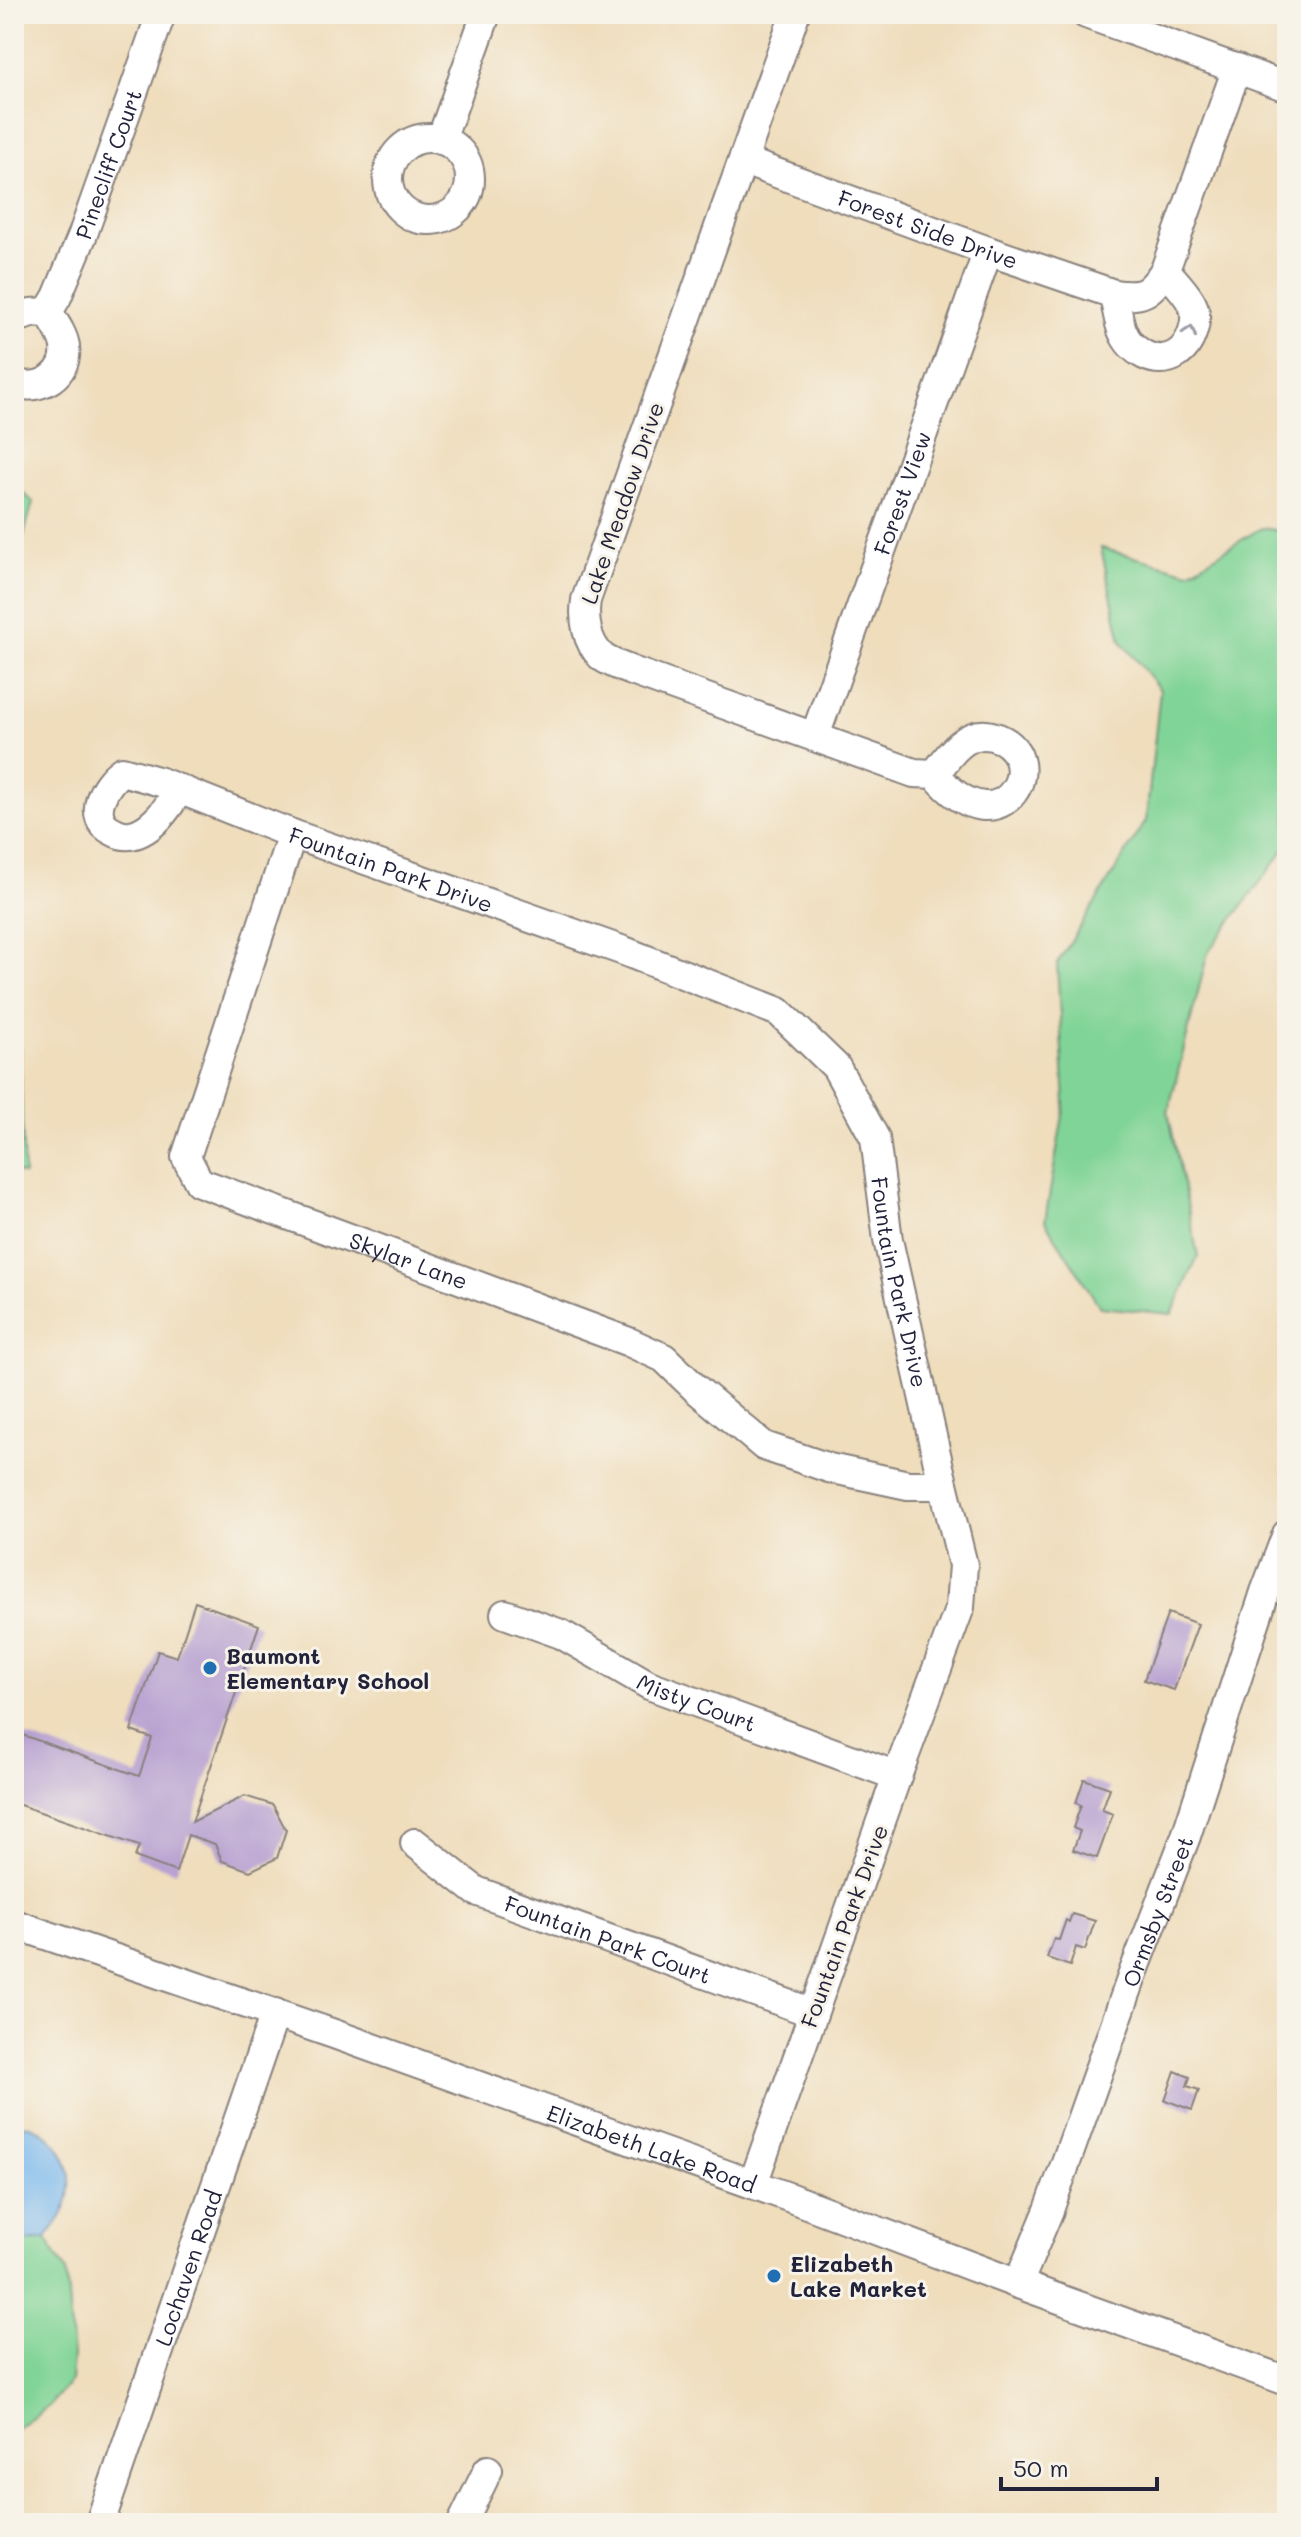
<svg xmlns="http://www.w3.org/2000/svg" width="1301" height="2537" font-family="Mali,sans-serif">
<rect width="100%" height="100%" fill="#f7f3e8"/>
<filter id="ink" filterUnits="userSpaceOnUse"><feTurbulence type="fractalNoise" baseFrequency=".0125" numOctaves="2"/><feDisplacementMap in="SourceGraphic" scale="16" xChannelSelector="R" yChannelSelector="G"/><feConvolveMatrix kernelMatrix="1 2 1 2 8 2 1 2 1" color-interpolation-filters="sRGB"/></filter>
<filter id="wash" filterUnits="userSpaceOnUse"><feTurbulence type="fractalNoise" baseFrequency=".006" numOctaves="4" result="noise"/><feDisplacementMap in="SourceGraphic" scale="32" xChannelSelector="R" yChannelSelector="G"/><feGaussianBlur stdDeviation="1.8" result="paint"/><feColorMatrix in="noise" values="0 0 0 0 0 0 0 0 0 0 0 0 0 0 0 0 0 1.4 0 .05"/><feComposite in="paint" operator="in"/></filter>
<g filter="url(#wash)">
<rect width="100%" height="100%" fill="#efddbc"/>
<path fill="#81d497" stroke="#527b69" stroke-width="2" d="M 14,484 L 33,502 L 14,571 Z
M 1261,528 L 1287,532 L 1287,846 L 1208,952 L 1168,1112 L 1198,1256 L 1172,1314 L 1100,1307 L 1045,1221 L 1065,1103 L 1057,964 L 1146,821 L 1160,690 L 1121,641 L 1101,548 L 1189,572 Z
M 14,952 L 16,954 L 24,1175 L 14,1171 Z
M 46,2238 L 66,2272 L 73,2357 L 71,2381 L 49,2406 L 14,2431 L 14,2241 L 24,2242 Z"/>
<path fill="#7bb9ee" stroke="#4e6e94" stroke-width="2" d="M 24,2124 C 62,2134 81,2175 64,2211 C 60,2221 52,2229 46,2238 L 24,2242 L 14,2239 L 14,2130 Z"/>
<g id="blocks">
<path fill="#b8a1d1" d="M 195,1602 L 259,1625 L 192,1822 L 245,1796 L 273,1805 L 286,1830 L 277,1858 L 250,1871 L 222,1861 L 215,1844 L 188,1835 L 176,1872 L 135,1857 L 139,1846 L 14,1803 L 14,1732 L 139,1776 L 152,1738 L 131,1731 L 158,1651 L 177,1657 Z
M 1168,1613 L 1198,1624 L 1174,1690 L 1144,1680 Z
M 1084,1779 L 1110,1788 L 1102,1810 L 1113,1814 L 1097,1858 L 1073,1850 L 1080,1831 L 1073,1828 L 1081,1805 L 1076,1803 Z
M 1072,1914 L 1095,1921 L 1085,1950 L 1076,1947 L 1070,1966 L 1047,1958 L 1054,1939 L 1059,1940 L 1066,1920 L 1069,1922 Z
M 1175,2071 L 1190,2077 L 1187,2086 L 1199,2090 L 1192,2110 L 1165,2100 Z"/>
</g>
</g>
<g filter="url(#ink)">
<use href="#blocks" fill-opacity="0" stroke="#88807c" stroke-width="2"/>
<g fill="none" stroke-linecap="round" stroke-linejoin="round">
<g stroke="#88807c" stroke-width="32">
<g id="minor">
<path d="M 795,14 L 586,600 C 583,620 587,642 601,656 C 609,663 623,667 632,671 L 914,773 L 935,774 C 1004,858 1055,752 992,736 C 966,729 948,756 935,774"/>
<path d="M 1086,14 L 1287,87"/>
<circle cx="429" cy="179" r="41"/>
<path d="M 441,140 L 486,14"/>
<path id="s1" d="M 744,161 L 988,251 L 1114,294 C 1143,298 1149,294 1165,270 L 1237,68"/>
<path d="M 1114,294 C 1116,306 1118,319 1122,330 C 1130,351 1156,368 1177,354 C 1191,345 1200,319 1192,304 C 1186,292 1174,280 1165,270"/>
<path id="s2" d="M 48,312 L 57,297 L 83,234 L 161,14"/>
<path d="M 14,319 L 31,313 L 48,312 C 54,322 63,334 65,346 C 69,376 39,392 14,383"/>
<path id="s3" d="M 815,736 L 988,251"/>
<path id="s4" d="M 180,789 C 169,806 153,831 131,835 C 124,836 118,834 113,831 C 85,818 104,783 122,771 L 161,782 L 292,834 L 624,951 L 779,1012 L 836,1067 L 875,1138 L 888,1240 L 939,1467 L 963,1565 L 960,1607 L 897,1776 L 753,2184"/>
<path id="s5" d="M 292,834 L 186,1157 L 199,1182 L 629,1342 L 664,1358 L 695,1388 L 764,1446 L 829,1468 L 908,1485 L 943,1485"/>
<path id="s6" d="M 505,1614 L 561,1634 L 649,1685 L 897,1776"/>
<path id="s7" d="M 415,1843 L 476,1891 L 813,2013"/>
<path id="s8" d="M 14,1924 L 334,2034 L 783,2195 L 1018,2284 L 1287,2381"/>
<path id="s9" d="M 1018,2284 L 1049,2210 L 1134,1971 L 1186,1836 L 1265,1592 L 1287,1534"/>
<path id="s10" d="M 100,2523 L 275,2013"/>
<path d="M 462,2523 L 488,2470"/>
</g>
</g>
<use href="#minor" stroke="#fff" stroke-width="28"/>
</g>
<defs><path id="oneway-chevron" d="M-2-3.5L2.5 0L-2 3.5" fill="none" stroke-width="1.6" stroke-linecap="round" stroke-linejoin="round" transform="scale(2)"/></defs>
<use stroke="#9c9ca7" href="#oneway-chevron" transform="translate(1190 331) rotate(-73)"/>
</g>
<g fill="#1f6fb2" stroke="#f7f3e8" stroke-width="3">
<circle cx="210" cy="1668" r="8"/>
<circle cx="774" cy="2276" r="8"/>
</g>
<g text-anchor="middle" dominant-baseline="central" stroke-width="6" stroke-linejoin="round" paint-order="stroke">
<g font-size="22" fill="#22223b" stroke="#f7f3e8">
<text stroke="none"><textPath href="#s2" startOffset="160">Pinecliff Court</textPath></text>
<text stroke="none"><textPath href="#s1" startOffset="196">Forest Side Drive</textPath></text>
<text stroke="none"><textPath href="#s3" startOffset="258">Forest View</textPath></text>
<text transform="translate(622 503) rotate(-71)">Lake Meadow Drive</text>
<text stroke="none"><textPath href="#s4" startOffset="448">Fountain Park Drive</textPath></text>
<text stroke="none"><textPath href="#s5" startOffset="592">Skylar Lane</textPath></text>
<text stroke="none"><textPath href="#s4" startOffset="1168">Fountain Park Drive</textPath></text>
<text stroke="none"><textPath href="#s6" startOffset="212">Misty Court</textPath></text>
<text stroke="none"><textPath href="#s9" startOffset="398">Ormsby Street</textPath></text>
<text transform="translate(844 1926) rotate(-70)">Fountain Park Drive</text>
<text stroke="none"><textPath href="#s7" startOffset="218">Fountain Park Court</textPath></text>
<text stroke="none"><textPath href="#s8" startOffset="676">Elizabeth Lake Road</textPath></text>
<text stroke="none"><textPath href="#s10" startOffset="270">Lochaven Road</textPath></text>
</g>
<g font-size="22" font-weight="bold" fill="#22223b" stroke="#f7f3e8" text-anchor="start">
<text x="226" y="1655">Baumont<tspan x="226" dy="25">Elementary School</tspan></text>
<text x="790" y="2263">Elizabeth<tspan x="790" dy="25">Lake Market</tspan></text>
</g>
</g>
<rect width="1301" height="2537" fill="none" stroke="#f7f3e8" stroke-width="48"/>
<path d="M1001 2477v12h156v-12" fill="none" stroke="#22223b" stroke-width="4"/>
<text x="1013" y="2477" font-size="24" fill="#22223b" stroke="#f7f3e8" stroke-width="6" paint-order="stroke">50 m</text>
</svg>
